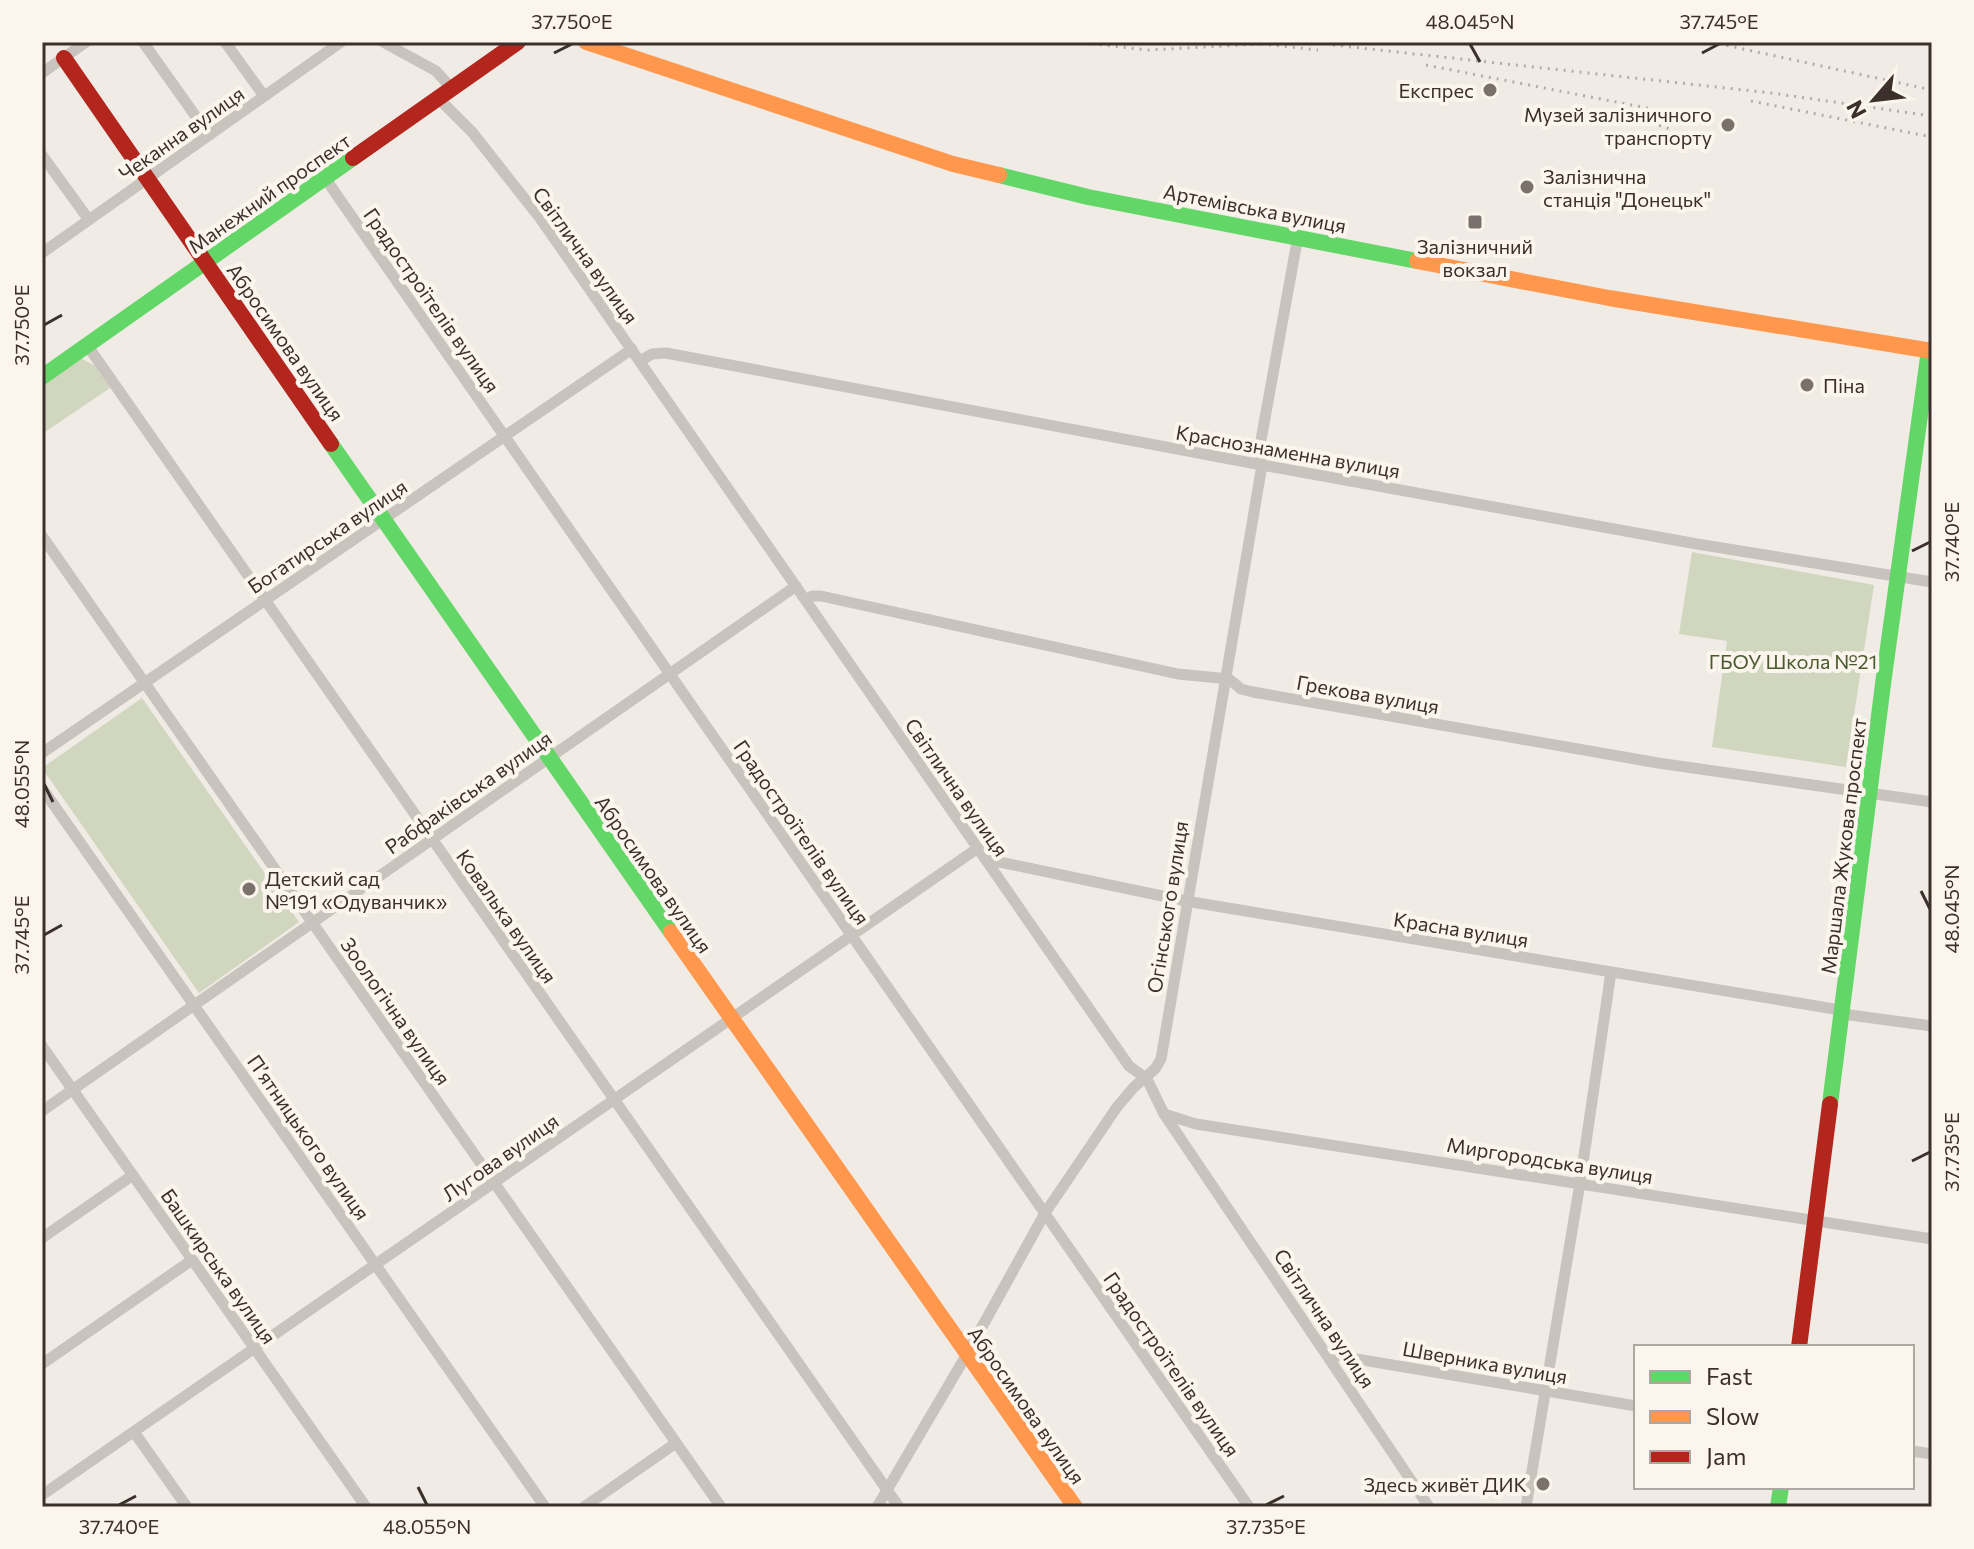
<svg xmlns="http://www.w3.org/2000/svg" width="1974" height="1549" font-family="Commissioner,sans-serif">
<rect width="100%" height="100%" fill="#f0ebe5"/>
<path fill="#d1d6bf" d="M 79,357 L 95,366 L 110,388 L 42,434 L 42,382 Z
M 1692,552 L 1874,585 L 1846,767 L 1712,747 L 1727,641 L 1679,634 Z
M 142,698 L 299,922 L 199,993 L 42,768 Z"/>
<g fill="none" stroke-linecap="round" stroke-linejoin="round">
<path stroke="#c9c3be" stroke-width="11" d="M 143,42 L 209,135
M 225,42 L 264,96
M 383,42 L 436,71 L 452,89
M 42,73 L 86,42
M 438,98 L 472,132 L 540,218 L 1129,1066 L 1147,1079 L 1164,1114 L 1429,1507
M 42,155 L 89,220
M 325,178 L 1249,1507
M 42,253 L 341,42
M 87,345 L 899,1507
M 640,361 L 652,354 L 666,353 L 1262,465 L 1697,544 L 1932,582
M 42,536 L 721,1507
M 806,600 L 812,596 L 821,596 L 1178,674 L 1229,679 L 1241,689 L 1253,692 L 1658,763 L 1932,802
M 42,753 L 632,349
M 42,788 L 545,1507
M 985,859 L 1186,901 L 1834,1009 L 1850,1015 L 1932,1026
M 42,1046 L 366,1507
M 42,1111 L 796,586
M 1164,1114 L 1196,1124 L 1932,1239
M 42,1238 L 133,1175
M 1327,1354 L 1636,1406
M 42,1364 L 192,1260
M 134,1432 L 187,1507
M 1912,1451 L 1932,1454
M 42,1495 L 978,848
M 584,1507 L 676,1443
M 877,1507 L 967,1354 L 1045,1213 L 1117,1107 L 1134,1087 L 1155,1069 L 1161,1059 L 1262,465 L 1259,451 L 1298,236
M 1526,1507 L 1580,1183 L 1611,972"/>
<path stroke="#63d668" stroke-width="16" d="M 999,175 L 1088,197 L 1417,261
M 42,377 L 353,158
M 331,444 L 671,932
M 1830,1104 L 1883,684 L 1929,350
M 1778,1507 L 1781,1487"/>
<path stroke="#ff974d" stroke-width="16" d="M 586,42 L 953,164 L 999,175
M 1417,261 L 1609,298 L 1932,351
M 671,932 L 1075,1507"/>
<path stroke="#b3261e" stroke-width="16" d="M 64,58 L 331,444
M 353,158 L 518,42
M 1799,1347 L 1830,1104"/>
<path stroke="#b1aca8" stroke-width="3" stroke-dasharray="2 6" stroke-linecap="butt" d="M 1076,42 L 1148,50 L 1261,44
M 1711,42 L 1932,90
M 1253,43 L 1318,50
M 1333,45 L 1771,93 L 1932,116
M 1426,65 L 1673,113
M 1751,101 L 1932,137
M 1621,113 L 1670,129"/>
</g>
<path fill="none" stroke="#3b302b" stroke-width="3" d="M 1470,44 L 1480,62M 554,53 L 572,44M 1702,53 L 1719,44M 44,325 L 62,315M 1912,551 L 1930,542M 44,784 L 53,802M 1921,891 L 1930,909M 44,935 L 62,925M 1912,1161 L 1930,1152M 418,1487 L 427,1505M 119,1505 L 136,1496M 1266,1505 L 1284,1496"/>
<g fill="#7a716c" stroke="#fbf5ee" stroke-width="3">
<circle cx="1490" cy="90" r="8"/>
<circle cx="1728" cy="125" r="8"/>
<circle cx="1527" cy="187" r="8"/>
<rect x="1467" y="214" width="16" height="16" rx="4"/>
<circle cx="1807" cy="385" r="8"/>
<circle cx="249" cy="889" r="8"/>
<circle cx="1543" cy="1484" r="8"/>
</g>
<g text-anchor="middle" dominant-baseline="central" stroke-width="8" stroke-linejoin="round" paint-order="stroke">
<g font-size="20" fill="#3b302b" stroke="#fbf5ee" text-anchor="end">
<text x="1474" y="90">Експрес</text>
<text x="1712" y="114">Музей залізничного<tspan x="1712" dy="23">транспорту</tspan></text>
<text x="1543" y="176" text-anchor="start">Залізнична<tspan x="1543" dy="23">станція "Донецьк"</tspan></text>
<text x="1475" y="246" text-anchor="middle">Залізничний<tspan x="1475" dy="23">вокзал</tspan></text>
<text x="1823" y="385" text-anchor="start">Піна</text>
<text x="265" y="878" text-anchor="start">Детский сад<tspan x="265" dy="23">№191 «Одуванчик»</tspan></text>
<text x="1527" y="1484">Здесь живёт ДИК</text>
</g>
<g font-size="20" fill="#3b302b" stroke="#fbf5ee">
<text transform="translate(181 133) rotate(-35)">Чеканна вулиця</text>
<text transform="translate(269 193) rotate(-35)">Манежний проспект</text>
<text transform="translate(1255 208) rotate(11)">Артемівська вулиця</text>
<text transform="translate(586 255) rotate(54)">Світлична вулиця</text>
<text transform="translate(432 300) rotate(55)">Градостроїтелiв вулиця</text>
<text transform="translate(286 342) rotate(55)">Абросимова вулиця</text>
<text transform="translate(1288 451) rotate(10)">Краснознаменна вулиця</text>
<text transform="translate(327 536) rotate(-34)">Богатирська вулиця</text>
<text transform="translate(1368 694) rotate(10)">Грекова вулиця</text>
<text transform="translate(957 787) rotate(55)">Світлична вулиця</text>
<text transform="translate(468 792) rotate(-35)">Рабфаківська вулиця</text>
<text transform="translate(802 832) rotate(55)">Градостроїтелiв вулиця</text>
<text transform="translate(1843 846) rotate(-83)">Маршала Жукова проспект</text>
<text transform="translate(654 874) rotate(55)">Абросимова вулиця</text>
<text transform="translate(1167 907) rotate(-81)">Огінського вулиця</text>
<text transform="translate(507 916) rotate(55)">Ковалька вулиця</text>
<text transform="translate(1461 929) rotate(9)">Красна вулиця</text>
<text transform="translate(396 1011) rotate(55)">Зоологічна вулиця</text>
<text transform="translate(309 1137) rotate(55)">П’ятницького вулиця</text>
<text transform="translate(500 1157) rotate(-35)">Лугова вулиця</text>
<text transform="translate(1550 1160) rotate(9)">Миргородська вулиця</text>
<text transform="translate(219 1266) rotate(55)">Башкирська вулиця</text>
<text transform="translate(1325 1318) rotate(56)">Світлична вулиця</text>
<text transform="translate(1485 1362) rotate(10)">Шверника вулиця</text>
<text transform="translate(1172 1364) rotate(55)">Градостроїтелiв вулиця</text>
<text transform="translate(1027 1405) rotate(55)">Абросимова вулиця</text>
</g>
<g font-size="20" fill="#4a5a2e" stroke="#fbf5ee">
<text x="1793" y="661">ГБОУ Школа №21</text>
</g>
</g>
<rect width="1974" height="1549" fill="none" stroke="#fbf5ee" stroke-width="88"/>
<rect x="1634" y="1345" width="280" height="144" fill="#fbf5ee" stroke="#aea6a0" stroke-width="2"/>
<rect x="1650" y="1371" width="40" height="12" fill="#63d668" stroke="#aea6a0" stroke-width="2"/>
<text x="1706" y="1385" font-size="24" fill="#3b302b">Fast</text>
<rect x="1650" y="1411" width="40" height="12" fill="#ff974d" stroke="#aea6a0" stroke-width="2"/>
<text x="1706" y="1425" font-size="24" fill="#3b302b">Slow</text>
<rect x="1650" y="1451" width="40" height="12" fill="#b3261e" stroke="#aea6a0" stroke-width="2"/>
<text x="1706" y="1465" font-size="24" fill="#3b302b">Jam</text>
<g transform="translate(1874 100) rotate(242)" stroke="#fbf5ee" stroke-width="6" paint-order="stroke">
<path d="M0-6L14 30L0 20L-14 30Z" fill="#3b302b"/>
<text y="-12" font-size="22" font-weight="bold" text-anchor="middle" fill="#3b302b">N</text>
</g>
<rect x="44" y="44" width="1886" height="1461" fill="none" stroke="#3b302b" stroke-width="3"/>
<g font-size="20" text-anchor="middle" fill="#3b302b">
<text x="572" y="29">37.750°E</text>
<text x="1470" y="29">48.045°N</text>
<text x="1719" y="29">37.745°E</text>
<text transform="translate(22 325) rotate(-90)" y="7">37.750°E</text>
<text transform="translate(1952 542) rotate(-90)" y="7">37.740°E</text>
<text transform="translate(22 784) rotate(-90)" y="7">48.055°N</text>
<text transform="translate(1952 909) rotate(-90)" y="7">48.045°N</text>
<text transform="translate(22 935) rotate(-90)" y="7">37.745°E</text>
<text transform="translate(1952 1152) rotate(-90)" y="7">37.735°E</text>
<text x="119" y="1534">37.740°E</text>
<text x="427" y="1534">48.055°N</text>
<text x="1266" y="1534">37.735°E</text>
</g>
</svg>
